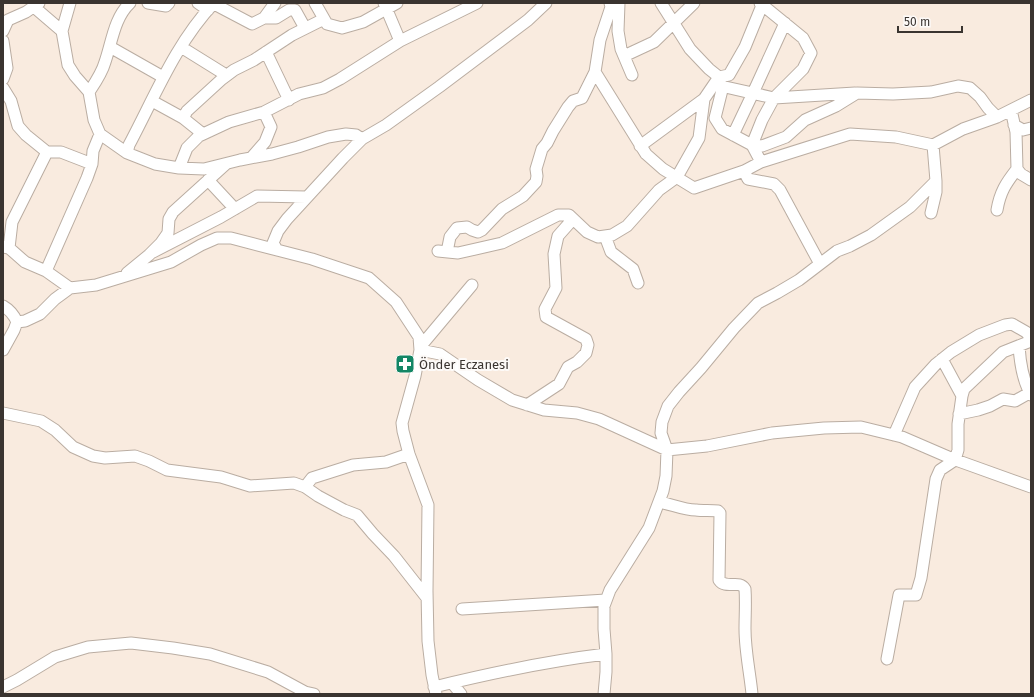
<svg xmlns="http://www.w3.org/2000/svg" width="1034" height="697" font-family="'Fira Sans',sans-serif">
<rect width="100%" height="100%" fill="#f9ebdf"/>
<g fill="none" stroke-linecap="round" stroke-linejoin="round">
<g stroke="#baada2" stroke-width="13">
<path id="minor" d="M 148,3 L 166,6 L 169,3
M 198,3 L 208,10
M 315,3 L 327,24 L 342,28 L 363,22 L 397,3
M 384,3 L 400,41
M 610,3 L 611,7 L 600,40 L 595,72 L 646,154 L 663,169 L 694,188 L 744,171 L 761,162 L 850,134 L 896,137 L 933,145 L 963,129 L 997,117 L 1031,100
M 619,3 L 618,31 L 621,49 L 632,75
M 661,3 L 690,49 L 709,69 L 719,77 L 729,75 L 745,47 L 763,3
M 760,3 L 803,38 L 811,53 L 803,69 L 774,98 L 762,120 L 752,145 L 761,162
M 214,4 L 252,24 L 264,18 L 275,3
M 34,7 L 62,31 L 68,65 L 75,76 L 89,92 L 94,120 L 100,134 L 127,153 L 155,164 L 179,168 L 204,169 L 240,160 L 272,154 L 298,147 L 328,137 L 346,134 L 356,135 L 362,139
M 264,18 L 276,18 L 289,10 L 295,10 L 305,28
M 3,31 L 8,20 L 26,12 L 39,3
M 62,31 L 70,3
M 3,41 L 7,68 L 3,79
M 110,47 L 163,77
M 181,47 L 226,75
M 266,52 L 289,100
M 624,56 L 654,42 L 694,3
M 721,86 L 774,98 L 855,93
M 3,88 L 11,101 L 18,126 L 26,135 L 47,152 L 61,152 L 92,164
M 89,92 C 95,83 102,73 105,62 C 112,42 114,18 130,3
M 152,101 L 183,118 L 203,134
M 1011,110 L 1016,132 L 1017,169 L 1021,174 L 1031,180
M 183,118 L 187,111 L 222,79 L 234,70 L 254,60 L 292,35 L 324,19
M 1014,125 L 1023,130 L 1031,128
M 733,135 L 753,93 L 785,23
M 640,146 L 704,99 L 719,77 L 722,90 L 715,118 L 722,129 L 752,145 L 762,146 L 786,137 L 805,120 L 836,106 L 857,93 L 893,94 L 931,92 L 958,86 L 970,88 L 980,97 L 988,108 L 997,117
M 127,153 L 129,145 C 155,96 176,43 214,3
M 251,158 L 265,142 L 271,127 L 264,112
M 179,168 L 187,148 L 199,136 L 229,122 L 264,112 L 299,94 L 323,88 L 340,79 L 400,41 L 477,3
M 744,171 L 748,179 L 774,184 L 780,190 L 820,264
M 208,180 L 235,209
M 997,210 C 1000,192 1006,183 1017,169
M 931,213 L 936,192 L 936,181 L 933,145
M 605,236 L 611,252 L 633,269 L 638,283
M 3,247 L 9,248 L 12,222 L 47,152
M 9,248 L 25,262 L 46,271 L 70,288
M 438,251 L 458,253 L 502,243 L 558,215 L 569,215 L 587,232 L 598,237 L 612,235 L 627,226 L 659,190 L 677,177 L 699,138 L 704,99
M 153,252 L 221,217 L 257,196 L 306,197
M 447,252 L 450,237 L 457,228 L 467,227 L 472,230 L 478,232 L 482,230 L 502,209 L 523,196 L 536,182 L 537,176 L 536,169 L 542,149 L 547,143 L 553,131 L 568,107 L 573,101 L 582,98 L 595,72
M 46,271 L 87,178 L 92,164 L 93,151 L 100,134
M 127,273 L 149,255 L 161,243 L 168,233 L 169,219 L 173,212 L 226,164
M 3,306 C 10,310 14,315 17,322 L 14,330 L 3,350
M 17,322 L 25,321 L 40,314 L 55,299 L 70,288 L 96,285 L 171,262 L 201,245 L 217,238 L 231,238 L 277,250
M 1019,346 C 1020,362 1023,381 1031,395
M 420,347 L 472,285
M 420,350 L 440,354 L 478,380 L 512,400 L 544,410 L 577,413 L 599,419 L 667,450 L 707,446 L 772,433 L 824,428 L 861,427 L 902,437 L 953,459 L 1031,487
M 942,359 L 962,396
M 527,405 L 559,384 L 568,367 L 577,362 L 586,353 L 588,345 L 586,339 L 546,317 L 545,309 L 556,288 L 554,254 L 558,236 L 573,219
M 3,413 L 41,421 L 55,430 L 73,447 L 93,456 L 105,458 L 135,456 L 149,461 L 167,470 L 221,477 L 250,486 L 294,483 L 305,487 L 318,496 L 344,510 L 357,515 L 373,534 L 394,556 L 427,598
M 959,414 L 978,410 L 990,406 L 1003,399 L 1015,401 L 1031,392
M 894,435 L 915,387 L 936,364 L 951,352 L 979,335 L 1005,325 L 1012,324 L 1026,332 L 1031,338
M 305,487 L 312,478 L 353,465 L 386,462 L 409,454
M 659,502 C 671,504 683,510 696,510 C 703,511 711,510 718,511 L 720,513 L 719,580 C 726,590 739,579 745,589 C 746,602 745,616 745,629 C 745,651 750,673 752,694
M 462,609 L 606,600
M 887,659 L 899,595 L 916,595 L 921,578 L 936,479 L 940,470 L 955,460 L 958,450 L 958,424 L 962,396 L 964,389 L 1003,352 L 1031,341
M 452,683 L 461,694
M 3,687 L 17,680 L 55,657 L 88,647 L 131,643 L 173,648 L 210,654 L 268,672 L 305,692 L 314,694
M 434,687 C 491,673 548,661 606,654
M 436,694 L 432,675 L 428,641 L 427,591 L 428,505 L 409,454 L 403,431 L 402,423 L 415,376 L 420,350 L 419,337 L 396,302 L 369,278 L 312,259 L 277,250 L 273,243 L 278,231 L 287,219 L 343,158 L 362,139 L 386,125 L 439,87 L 528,20 L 546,3
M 604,694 L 606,672 L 606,654 L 604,629 L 604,606 L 610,590 L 649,528 L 663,491 L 666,476 L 667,450 L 661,433 L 662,422 L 668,406 L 679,392 L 701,368 L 734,328 L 758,303 L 777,293 L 799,280 L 837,251 L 850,246 L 871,235 L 910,207 L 936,181"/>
</g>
<use href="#minor" stroke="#fff" stroke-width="11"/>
</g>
<defs>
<g id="pharmacy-square" transform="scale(1)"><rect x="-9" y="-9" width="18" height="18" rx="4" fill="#138665" stroke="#fdfaf8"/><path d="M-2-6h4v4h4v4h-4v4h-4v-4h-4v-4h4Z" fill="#fff"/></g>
</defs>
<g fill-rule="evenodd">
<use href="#pharmacy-square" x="405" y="364"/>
</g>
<g text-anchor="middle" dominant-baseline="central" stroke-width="4" stroke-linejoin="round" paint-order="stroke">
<g font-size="13" fill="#3a3430" stroke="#fdfaf8" text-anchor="start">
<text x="419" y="364">Önder Eczanesi</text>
</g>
</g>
<rect width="1034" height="697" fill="none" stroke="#3a3430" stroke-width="8"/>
<path d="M898 26v6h64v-6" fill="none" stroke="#3a3430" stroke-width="2"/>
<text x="904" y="26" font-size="12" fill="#3a3430" stroke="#fdfaf8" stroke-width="3" paint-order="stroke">50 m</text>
</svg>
